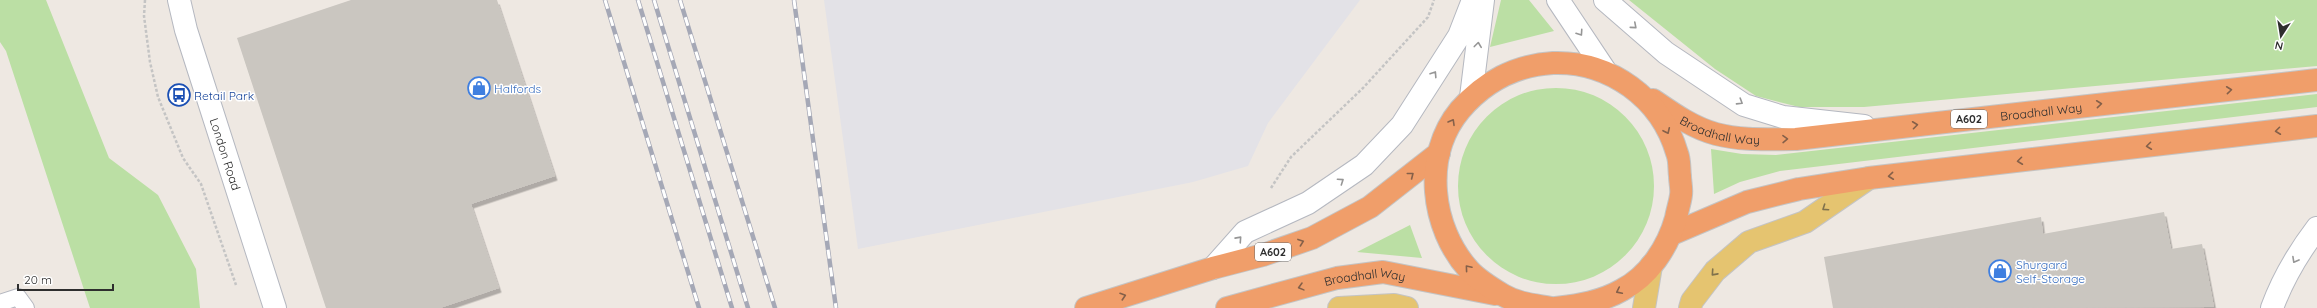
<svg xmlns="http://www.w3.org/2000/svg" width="2317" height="308" font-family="Quicksand,sans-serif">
<defs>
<filter id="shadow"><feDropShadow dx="2.5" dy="4.5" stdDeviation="0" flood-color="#0004"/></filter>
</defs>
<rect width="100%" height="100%" fill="#eee8e2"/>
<path fill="#e3e2e7" d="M 824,0 L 1360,0 L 1268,123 L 1248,166 L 1193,182 L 858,249 Z"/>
<path fill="#bbdfa4" d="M 0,0 L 46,0 L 109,158 L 158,195 L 196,269 L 200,308 L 90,308 L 6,51 L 0,42 Z
M 1501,0 L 1529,0 L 1554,31 L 1490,47 Z
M 1629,0 L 2317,0 L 2317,66 L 1864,107 L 1799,107 L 1756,96 L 1715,69 Z
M1458 186a98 98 0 1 1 196 0a98 98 0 1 1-196 0Z
M 2317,94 L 2317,107 L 1780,171 L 1740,182 L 1714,194 L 1711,149 L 1742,154 L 1776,155 Z
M 1410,225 L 1422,258 L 1357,252 Z"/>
<path fill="#cac6c0" filter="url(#shadow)" d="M 351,0 L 497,0 L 555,176 L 471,204 L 499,288 L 440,308 L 326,308 L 237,38 Z
M 2164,212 L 2171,249 L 2202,244 L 2214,307 L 1833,308 L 1824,257 L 2041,217 L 2043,234 Z"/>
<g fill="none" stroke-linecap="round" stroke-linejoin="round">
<g stroke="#b5b8c0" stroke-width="18">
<path id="lane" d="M 0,303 L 18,297 L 26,308"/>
</g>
<g stroke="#b5b8c0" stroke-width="24">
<path id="street" d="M 1558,0 L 1606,72
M 1605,0 L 1666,53 L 1744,105 L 1783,117 L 1864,126
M 1471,97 L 1483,0
M 1213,268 L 1245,232 L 1308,203 L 1364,165 L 1402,125 L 1459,36 L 1473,0
M 2272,308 C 2283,278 2298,253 2317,228"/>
</g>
<g stroke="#b5b8c0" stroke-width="24">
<g id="secondary">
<path id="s1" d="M 179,0 L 186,30 L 275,308"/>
</g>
</g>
<g stroke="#c4c4c4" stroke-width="24">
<path id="primary" d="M 1339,308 L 1394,305 L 1407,308
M 1644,308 L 1651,266
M 1690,308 L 1692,301 L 1715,271 L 1749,242 L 1805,222 L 1869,178"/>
</g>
<g stroke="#c4c4c4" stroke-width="24">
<g id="highway">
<path id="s2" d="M 1653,100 C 1672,113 1693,128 1716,134 C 1742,141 1769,139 1796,139 L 2317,80"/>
<path d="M 1672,234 L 1747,202 L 1799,189 L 1869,178 L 2317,126"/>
<path d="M 1086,308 L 1213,268 L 1263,255 L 1312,238 L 1370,207 L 1439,153"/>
<path id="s3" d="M 1227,308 L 1337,278 L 1383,272 L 1495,294"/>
<path d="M 1552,308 C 1536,305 1518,304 1503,295 C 1493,289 1477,279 1469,270 C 1431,228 1422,156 1460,110 C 1484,82 1516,65 1553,63 C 1610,61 1661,98 1677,153 C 1680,160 1679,169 1680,176 C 1680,182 1682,189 1681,195 C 1680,203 1677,211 1676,218 C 1668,247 1649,276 1622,290 C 1601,302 1579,305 1556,308"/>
</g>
</g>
<path stroke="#c4c4c4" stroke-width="2.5" stroke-dasharray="3 2" stroke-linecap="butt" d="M 145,0 L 144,16 L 150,62 L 158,97 L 183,158 L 201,184 L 236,285
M 1271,188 L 1291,157 L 1363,88 L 1428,17 L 1434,0"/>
<use href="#lane" stroke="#fff" stroke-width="16"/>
<use href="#street" stroke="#fff" stroke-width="22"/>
<use href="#secondary" stroke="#fff" stroke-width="22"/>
<use href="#primary" stroke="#e5c470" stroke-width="22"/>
<use href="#highway" stroke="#f09e6a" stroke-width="22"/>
<g stroke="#a5a8b6" stroke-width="4.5">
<path id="rail" d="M 605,0 L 699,308
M 638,0 L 732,308
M 654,0 L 748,308
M 680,0 L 775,308
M 794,0 L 836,308"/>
</g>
<use href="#rail" stroke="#fff" stroke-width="3" stroke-dasharray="9" stroke-linecap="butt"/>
</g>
<defs><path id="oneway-chevron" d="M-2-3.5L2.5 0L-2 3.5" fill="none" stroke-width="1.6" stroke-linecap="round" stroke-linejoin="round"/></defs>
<g stroke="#969696">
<use href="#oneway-chevron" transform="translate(1634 26) rotate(41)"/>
<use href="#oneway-chevron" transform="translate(1580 33) rotate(56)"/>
<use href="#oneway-chevron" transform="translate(1478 45) rotate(-83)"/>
<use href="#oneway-chevron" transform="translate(1434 74) rotate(-57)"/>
<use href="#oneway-chevron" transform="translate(1740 102) rotate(32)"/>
<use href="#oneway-chevron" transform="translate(1341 181) rotate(-34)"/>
<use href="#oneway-chevron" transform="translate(1239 239) rotate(-48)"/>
<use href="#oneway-chevron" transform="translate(2295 260) rotate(119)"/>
</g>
<g stroke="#856049">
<use href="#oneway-chevron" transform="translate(2229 90) rotate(-6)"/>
<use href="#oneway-chevron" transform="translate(2099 104) rotate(-6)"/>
<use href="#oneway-chevron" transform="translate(1452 122) rotate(-60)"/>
<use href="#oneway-chevron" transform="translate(1915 125) rotate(-7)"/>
<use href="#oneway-chevron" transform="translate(1667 131) rotate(65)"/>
<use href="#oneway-chevron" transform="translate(2278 131) rotate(173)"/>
<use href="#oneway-chevron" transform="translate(1785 139) rotate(-1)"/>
<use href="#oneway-chevron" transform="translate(2149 146) rotate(173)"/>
<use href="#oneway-chevron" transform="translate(2020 161) rotate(173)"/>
<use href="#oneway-chevron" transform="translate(1411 175) rotate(-38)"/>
<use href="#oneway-chevron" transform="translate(1891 176) rotate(174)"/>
<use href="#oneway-chevron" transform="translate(1301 242) rotate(-20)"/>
<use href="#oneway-chevron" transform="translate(1468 268) rotate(-130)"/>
<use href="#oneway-chevron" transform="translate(1301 287) rotate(165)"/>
<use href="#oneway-chevron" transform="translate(1619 291) rotate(154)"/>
<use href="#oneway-chevron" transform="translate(1123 296) rotate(-18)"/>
</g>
<g stroke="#80724c">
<use href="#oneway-chevron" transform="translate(1825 208) rotate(146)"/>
<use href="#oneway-chevron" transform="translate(1714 273) rotate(132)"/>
</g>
<defs>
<g id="shop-ring" transform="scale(1.15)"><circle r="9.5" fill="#fff" stroke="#3f7fe0" stroke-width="1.5"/><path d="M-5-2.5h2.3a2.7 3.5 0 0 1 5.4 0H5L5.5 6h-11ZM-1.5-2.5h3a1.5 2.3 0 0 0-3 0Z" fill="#3f7fe0"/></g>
<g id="bus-ring" transform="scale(1.15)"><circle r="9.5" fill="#fff" stroke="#1a4fb4" stroke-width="1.5"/><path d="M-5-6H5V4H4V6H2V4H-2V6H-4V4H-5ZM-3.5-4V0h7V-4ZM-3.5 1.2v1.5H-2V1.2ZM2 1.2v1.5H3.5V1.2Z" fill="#1a4fb4"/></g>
</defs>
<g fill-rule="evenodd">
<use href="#shop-ring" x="479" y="88"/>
<use href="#bus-ring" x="179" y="95"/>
<use href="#shop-ring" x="2000" y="271"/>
</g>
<g text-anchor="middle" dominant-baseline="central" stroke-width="3" stroke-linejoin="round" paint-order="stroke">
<g fill="#fff" stroke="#6d6d6d" stroke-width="1">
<rect x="1951" y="110" width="36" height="18" rx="3"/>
<rect x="1255" y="243" width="36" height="18" rx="3"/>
</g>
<g font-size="11" font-weight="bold" fill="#2e2e2e">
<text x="1969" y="119">A602</text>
<text x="1273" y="252">A602</text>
</g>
<g font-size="12" fill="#366cbe" stroke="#fff" text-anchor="start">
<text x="494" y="88">Halfords</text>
<text x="2016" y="264">Shurgard<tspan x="2016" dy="14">Self-Storage</tspan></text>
</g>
<g font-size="12" fill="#164399" stroke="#fff" text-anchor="start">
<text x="194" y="95">Retail Park</text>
</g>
<g font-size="12" fill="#2e2e2e" stroke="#fff">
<text stroke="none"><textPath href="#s2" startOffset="399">Broadhall Way</textPath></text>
<text stroke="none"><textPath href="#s2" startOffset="75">Broadhall Way</textPath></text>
<text stroke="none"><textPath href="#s1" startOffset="161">London Road</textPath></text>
<text stroke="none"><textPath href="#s3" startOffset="142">Broadhall Way</textPath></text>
</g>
</g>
<g transform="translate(2281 36) rotate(192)" stroke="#ffffff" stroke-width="3" paint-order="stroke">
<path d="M0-3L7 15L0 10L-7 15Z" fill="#2e2e2e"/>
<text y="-6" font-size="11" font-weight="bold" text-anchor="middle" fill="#2e2e2e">N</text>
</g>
<path d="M18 284v6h95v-6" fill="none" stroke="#2e2e2e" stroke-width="2"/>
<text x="24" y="284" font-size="12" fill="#2e2e2e" stroke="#ffffff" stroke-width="3" paint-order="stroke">20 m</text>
</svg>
